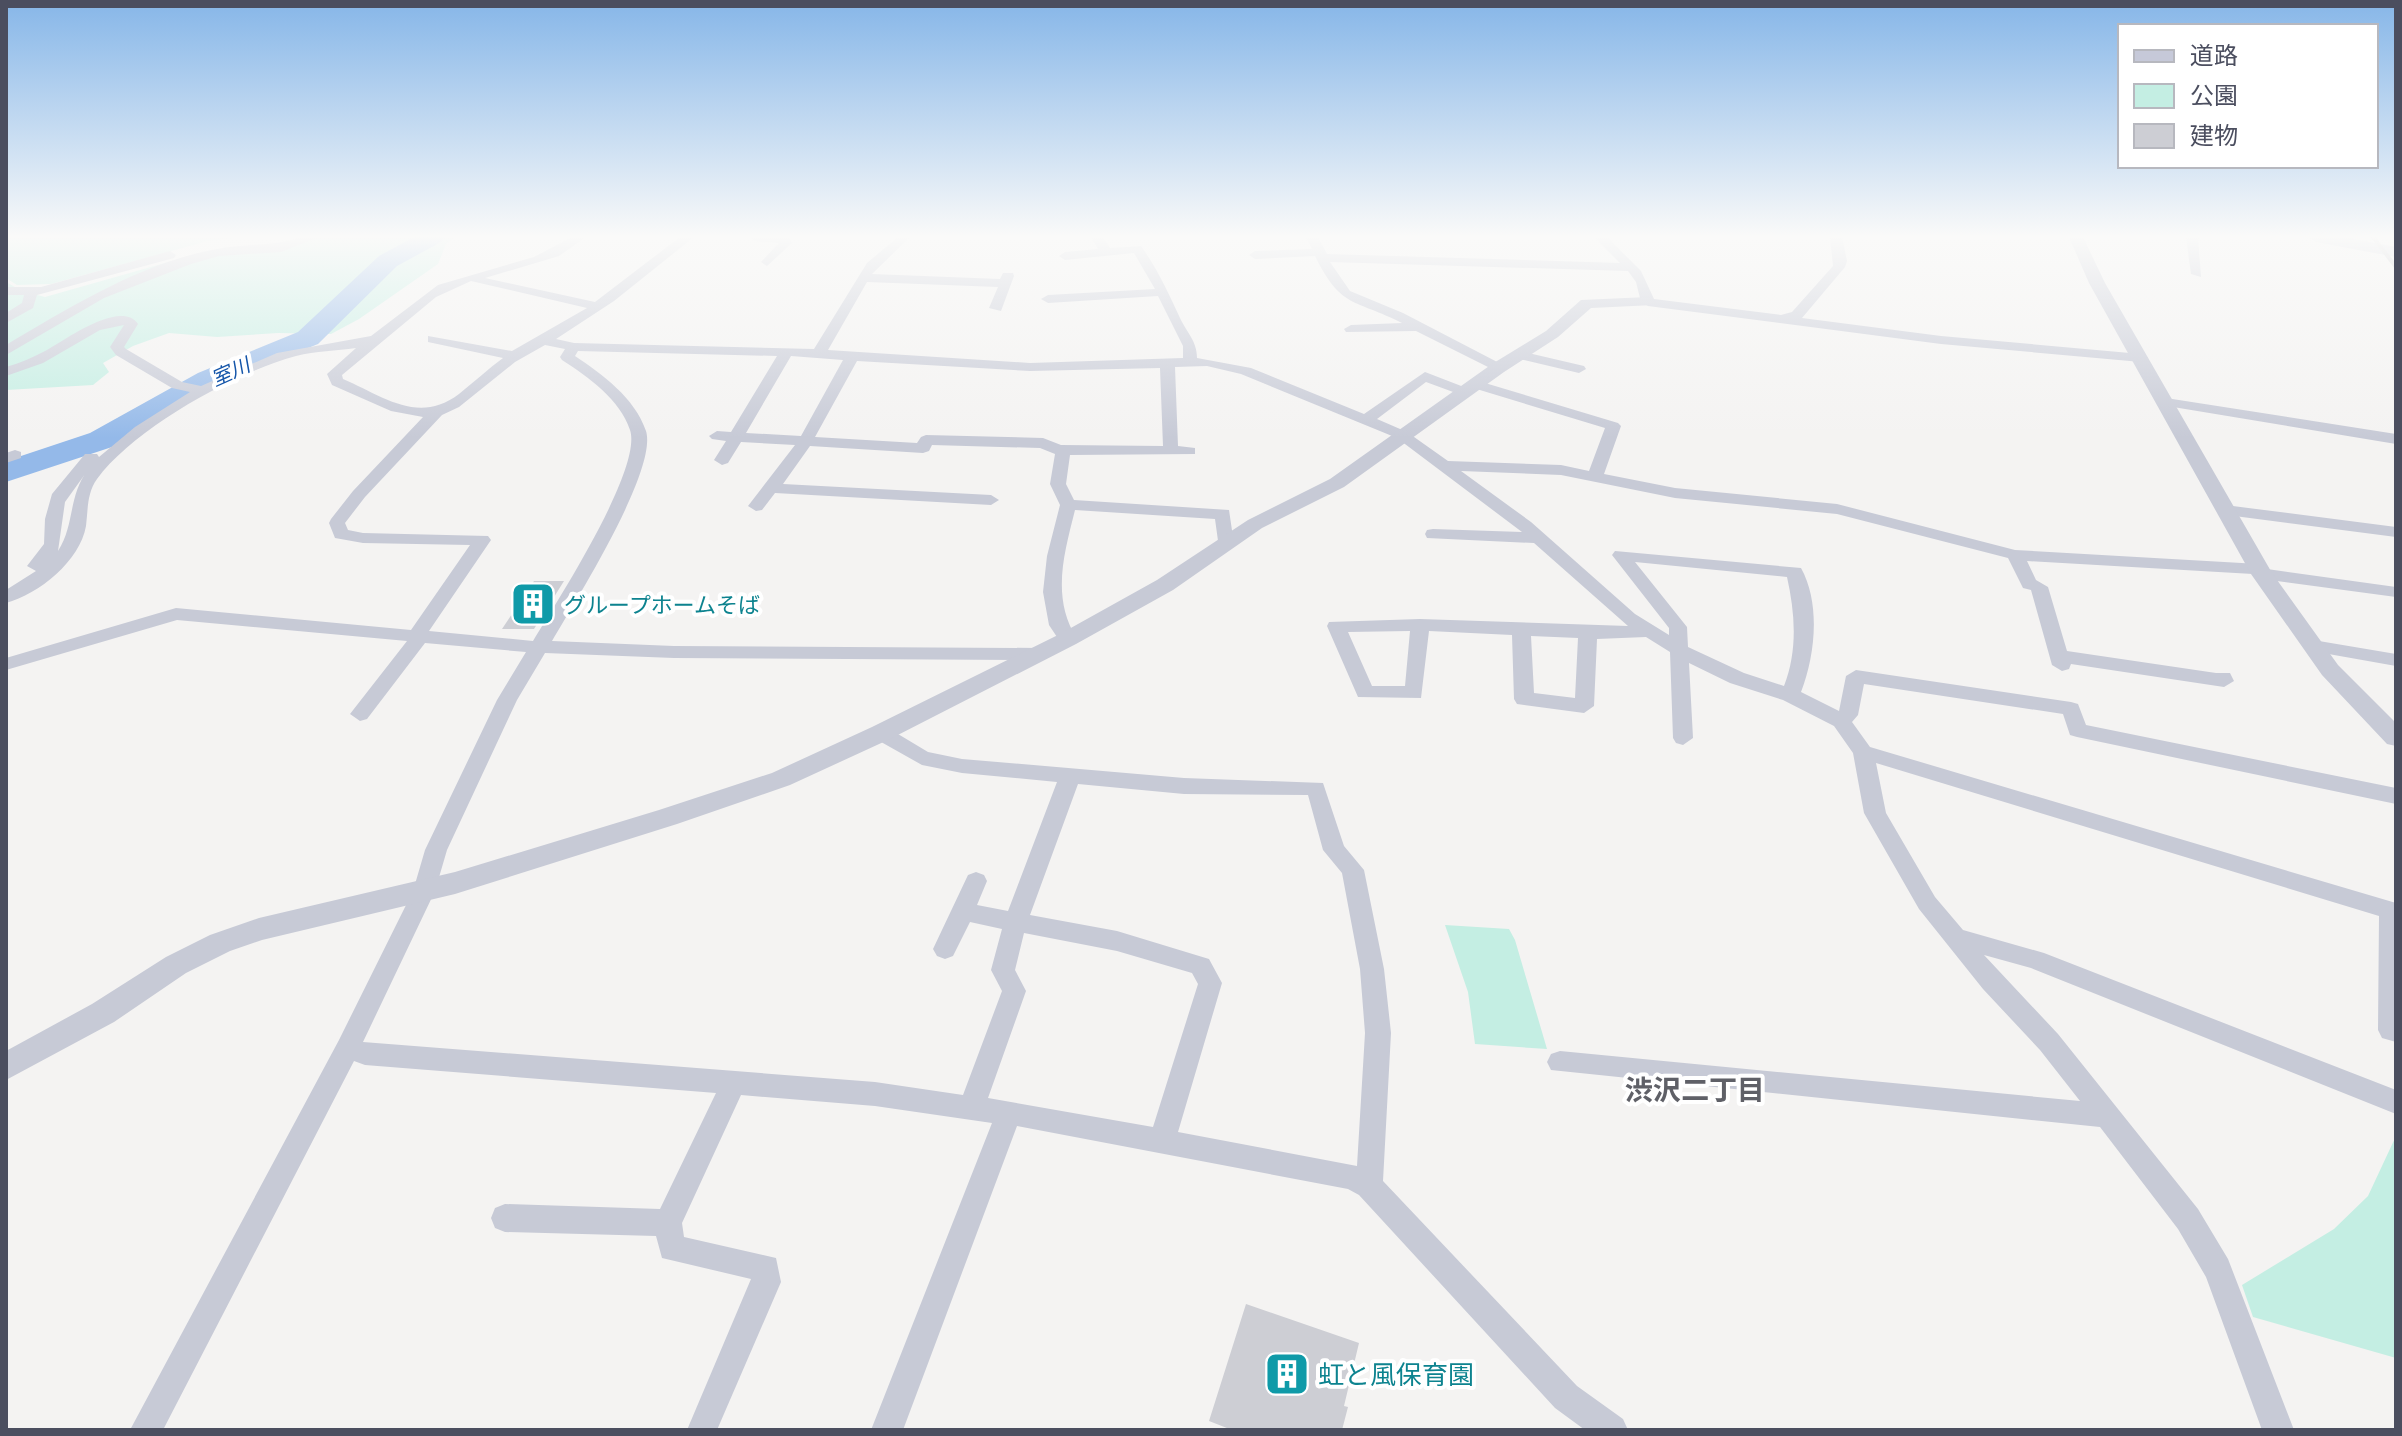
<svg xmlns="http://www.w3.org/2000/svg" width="2402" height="1436" font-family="'Golos Text','Noto Sans JP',sans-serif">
<rect width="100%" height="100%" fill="#f4f3f2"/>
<path fill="#c4eee3" d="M 6,237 L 241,237 L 208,241 L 51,284 L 17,285 L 6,278 Z
M 315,237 L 455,237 L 446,244 L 438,264 L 359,319 L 331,334 L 278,333 L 217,337 L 169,333 L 133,346 L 103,363 L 109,372 L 93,385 L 6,390 L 6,282 L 22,291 L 45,297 L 186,257 Z
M 1445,925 L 1509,929 L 1515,940 L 1547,1049 L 1475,1044 L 1468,992 Z
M 2396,1136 L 2396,1358 L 2253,1317 L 2242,1285 L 2334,1229 L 2368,1196 Z"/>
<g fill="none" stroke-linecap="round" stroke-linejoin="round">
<path fill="#94b9e9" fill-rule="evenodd" d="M 414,237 L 444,237 L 441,242 L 397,266 L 318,344 L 218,385 L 112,447 L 6,482 L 6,461 L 90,433 L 198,373 L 298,332 L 379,256 Z"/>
</g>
<path fill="#cdced4" d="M 534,581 L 564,581 L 534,629 L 502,629 Z
M 1246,1304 L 1359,1343 L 1344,1406 L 1348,1407 L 1342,1430 L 1232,1430 L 1209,1421 Z"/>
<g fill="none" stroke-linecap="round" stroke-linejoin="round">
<path fill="#c7cad6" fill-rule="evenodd" d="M 301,237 L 319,237 L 281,252 L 219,256 L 191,264 L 104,298 L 6,355 L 6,345 C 70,307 143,262 217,249 C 246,243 273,247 301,237 Z
M 572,237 L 586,237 L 559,256 L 485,278 L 595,302 L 680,237 L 694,237 L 614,301 L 556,339 L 574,343 L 814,349 L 867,263 L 898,237 L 910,237 L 872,274 L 1000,279 L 1003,273 L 1013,273 L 1014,276 L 1001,311 L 989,308 L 998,287 L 867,282 L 828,350 L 1030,363 L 1183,358 L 1183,346 L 1158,296 L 1048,303 L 1041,299 L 1048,295 L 1155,289 L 1134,253 L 1065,260 L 1059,256 L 1065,252 L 1098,249 L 1091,237 L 1103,237 L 1110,248 L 1141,246 C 1158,270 1168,292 1180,318 C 1187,333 1197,341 1197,358 L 1251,368 L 1364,414 L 1425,372 L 1469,389 L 1471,392 L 1464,396 L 1426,382 L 1377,419 L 1407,432 L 1448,461 L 1561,465 L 1589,471 L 1605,428 L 1470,387 L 1468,384 L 1475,380 L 1618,423 L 1621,426 L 1604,474 L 1675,488 L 1837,504 L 2015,550 L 2259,564 L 2267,569 L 2396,587 L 2396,597 L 2262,579 L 2253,574 L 2027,561 L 2036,580 L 2048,587 L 2067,651 L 2216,673 L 2230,673 L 2234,681 L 2224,687 L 2071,664 L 2069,669 L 2062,671 L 2052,665 L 2031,590 L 2023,588 L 2008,558 L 1837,514 L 1675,498 L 1561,475 L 1461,471 L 1531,522 L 1635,614 L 1669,635 L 1669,628 L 1612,555 L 1615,551 L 1801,568 C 1821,604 1815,656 1801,692 L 1839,711 L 1846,676 L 1856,670 L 2071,702 L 2078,704 L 2086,725 L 2396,788 L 2396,804 L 2077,737 L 2070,735 L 2063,714 L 1864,684 L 1858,715 L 1852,722 L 1870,747 L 2396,903 L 2396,1042 L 2382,1038 L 2378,1030 L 2379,916 L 1876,763 L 1886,813 L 1935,897 L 1963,930 L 2044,953 L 2396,1090 L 2396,1114 L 2031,968 L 1984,955 L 2058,1034 L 2198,1209 L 2228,1259 L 2294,1430 L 2262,1430 L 2206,1277 L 2178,1229 L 2100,1127 L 1551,1070 L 1547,1062 L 1551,1054 L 1560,1051 L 2080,1101 L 2040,1050 L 1983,989 L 1919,909 L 1864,813 L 1853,753 L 1834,726 L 1783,700 L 1730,683 L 1689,663 L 1693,738 L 1683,745 L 1676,743 L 1673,738 L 1670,652 L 1646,637 L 1597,639 L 1594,706 L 1584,713 L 1517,704 L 1514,699 L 1512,635 L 1429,631 L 1421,698 L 1358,697 L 1327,626 L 1329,622 L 1420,619 L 1628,626 L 1534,543 L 1427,538 L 1425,534 L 1427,530 L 1433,529 L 1522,532 L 1397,438 L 1241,374 L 1207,366 L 1175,367 L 1178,446 L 1195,448 L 1195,454 L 1070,455 L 1066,484 L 1074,500 L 1229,510 L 1234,544 L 1225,549 L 1219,548 L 1215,519 L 1075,510 C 1064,554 1051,598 1077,639 L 1068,645 L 1061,643 L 1049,625 L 1043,592 L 1047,556 L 1060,505 L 1050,484 L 1055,454 L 1040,448 L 932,445 L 929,451 L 923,453 L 810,446 L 783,484 L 991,495 L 999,500 L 991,505 L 775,493 L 762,510 L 756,511 L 748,506 L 795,445 L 741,442 L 728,463 L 722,465 L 714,460 L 726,441 L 712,439 L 709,436 L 717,431 L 731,432 L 777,356 L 578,351 L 575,356 C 602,374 635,398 646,431 C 658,471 574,603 552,641 L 674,646 L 1040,648 L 1049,654 L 1040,660 L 674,658 L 545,653 L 517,700 L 447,850 L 435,891 L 363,1042 L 875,1082 L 963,1095 L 1002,991 L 991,970 L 1002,929 L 970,922 L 953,956 L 945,959 L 937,956 L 933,949 L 968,875 L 976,872 L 984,875 L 987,881 L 977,905 L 1008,911 L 1057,782 L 962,773 L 922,765 L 874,738 L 871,733 L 874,728 L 888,728 L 928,752 L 962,759 L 1184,778 L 1323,783 L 1344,846 L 1364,870 L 1384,969 L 1391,1033 L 1383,1181 L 1577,1386 L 1623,1419 L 1628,1430 L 1585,1430 L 1555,1408 L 1359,1195 L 1348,1189 L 1017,1126 L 903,1430 L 871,1430 L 992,1123 L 875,1106 L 741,1095 L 682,1223 L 684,1237 L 776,1258 L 781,1282 L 717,1430 L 687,1430 L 751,1279 L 662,1258 L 656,1236 L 505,1232 L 495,1228 L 491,1218 L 495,1208 L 505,1204 L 660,1209 L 716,1093 L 365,1065 L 354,1061 L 163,1430 L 130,1430 L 339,1040 L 413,891 L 425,850 L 497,700 L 526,652 L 425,643 L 367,719 L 360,721 L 350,714 L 407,641 L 177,620 L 6,670 L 6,658 L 176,608 L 411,630 L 470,545 L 363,543 L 335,538 L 329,523 L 331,519 L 353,491 L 423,417 L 391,411 L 332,385 L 327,374 L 356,348 C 336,351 316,351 296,356 C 236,372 134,428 97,479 C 87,493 88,509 86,526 C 80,561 39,594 6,603 L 6,590 L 36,571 L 27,566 L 44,544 L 45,519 L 52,494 L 85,454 L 97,454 L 99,457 L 135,427 L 190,392 L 172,388 L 116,355 L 110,347 L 124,325 L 100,330 L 43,363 L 6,376 L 6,367 C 20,363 34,357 47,350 C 65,340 121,299 138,324 L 124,347 L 126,349 L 182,382 L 201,386 L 277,353 L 371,336 L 438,285 L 534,257 ZM 471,281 L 587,308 L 512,351 L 428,336 L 428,342 L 503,358 C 488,369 474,382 459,394 C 418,425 383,396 343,379 L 342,375 L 436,297 ZM 545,345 L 565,349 L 560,357 L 562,360 C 588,377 620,399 630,430 C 643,469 556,603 533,641 L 429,631 L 491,540 L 488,536 L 363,533 L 348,530 L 345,523 L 365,497 L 442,415 L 459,407 L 515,362 ZM 791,356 L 843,360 L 801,436 L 746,433 ZM 857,361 L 1030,371 L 1160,368 L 1163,446 L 1061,445 L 1043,438 L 926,435 L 921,437 L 917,443 L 815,437 ZM 88,470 C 68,495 75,525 58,551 L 65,502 ZM 1635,562 L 1787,577 C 1795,613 1798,650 1784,686 L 1744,673 L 1688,647 L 1687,627 ZM 1410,631 L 1405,686 L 1372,686 L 1348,632 ZM 1531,636 L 1578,638 L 1575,698 L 1534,693 ZM 1078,784 L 1184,794 L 1308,795 L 1323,850 L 1342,873 L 1360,969 L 1365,1033 L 1357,1166 L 1178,1132 L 1222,983 L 1209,959 L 1117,931 L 1030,915 ZM 1024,933 L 1117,951 L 1192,973 L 1198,984 L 1153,1127 L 988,1098 L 1026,991 L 1015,970 Z
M 749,237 L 788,237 L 792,243 L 767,266 L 761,262 L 779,243 L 755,241 Z
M 1306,237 L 1318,237 L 1327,254 L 1620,263 L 1594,237 L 1607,237 L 1641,271 L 1654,299 L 1781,315 L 1792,312 L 1833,266 L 1830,237 L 1842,237 L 1847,261 L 1845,267 L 1802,318 L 1941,336 L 2141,354 L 2148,358 L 2141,362 L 1941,344 L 1648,306 L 1641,302 L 1636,282 L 1628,271 L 1330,262 L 1350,291 L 1403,313 L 1503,365 L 1503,371 L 1498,372 L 1416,331 L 1346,332 L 1344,329 L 1351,325 L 1402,323 C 1355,299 1341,309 1315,256 L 1255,259 L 1249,255 L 1255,251 L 1312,249 Z
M 2186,237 L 2198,237 L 2201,277 L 2191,274 Z
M 170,251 L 176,255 L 174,258 L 37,295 L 33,308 L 6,323 L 6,313 L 22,303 L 24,295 L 6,295 L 6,287 L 41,287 Z
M 1520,351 L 1584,366 L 1586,369 L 1579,373 L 1515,358 L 1513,355 Z
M 2166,398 L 2396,434 L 2396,444 L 2161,405 L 2159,402 Z
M 15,450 L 21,452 L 21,458 L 6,463 L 6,453 Z
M 2225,505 L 2396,527 L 2396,537 L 2219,514 L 2217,510 L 2219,506 Z
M 2313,640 L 2396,654 L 2396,666 L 2306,650 L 2304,646 L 2306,642 Z"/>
<path fill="#c7cad6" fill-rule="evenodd" d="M 2069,237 L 2083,237 L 2105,283 L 2272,573 L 2338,665 L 2396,723 L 2396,746 L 2387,744 L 2322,675 L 2251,574 L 2089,283 Z
M 1648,297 L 1656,302 L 1654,305 L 1591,308 L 1558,337 L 1504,372 L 1344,487 L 1262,528 L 1173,590 L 1076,644 L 890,739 L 790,785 L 677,824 L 455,894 L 262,940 L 230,951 L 186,973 L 114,1022 L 6,1080 L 6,1051 L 92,1004 L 166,957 L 210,935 L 259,918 L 455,872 L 659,810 L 772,773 L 872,727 L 1060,634 L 1157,580 L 1248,520 L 1330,479 L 1492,364 L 1546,331 L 1581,300 Z"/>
<path fill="#c6c9d9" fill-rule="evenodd" d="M 2308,237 L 2343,237 L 2396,247 L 2396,257 L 2316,242 Z"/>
<path stroke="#b5b5bc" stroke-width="4" d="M 2373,237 L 2396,267"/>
</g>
<linearGradient id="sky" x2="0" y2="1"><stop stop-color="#86b6e8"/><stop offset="0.54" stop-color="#fafaf9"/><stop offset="1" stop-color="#fafaf9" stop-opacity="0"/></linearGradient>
<rect width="2402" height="438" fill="url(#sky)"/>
<defs>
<g id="building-square" transform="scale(2.3)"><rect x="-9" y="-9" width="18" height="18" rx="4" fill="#0f9aa8" stroke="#fff"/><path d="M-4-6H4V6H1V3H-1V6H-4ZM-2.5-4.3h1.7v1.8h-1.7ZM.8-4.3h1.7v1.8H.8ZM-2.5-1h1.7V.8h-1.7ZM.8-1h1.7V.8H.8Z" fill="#fff"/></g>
</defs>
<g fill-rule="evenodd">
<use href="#building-square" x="533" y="604"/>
<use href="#building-square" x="1287" y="1374"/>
</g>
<g text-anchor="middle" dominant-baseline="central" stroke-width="8" stroke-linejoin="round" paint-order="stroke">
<g font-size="20" font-style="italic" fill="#1455a9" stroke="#fff">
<text transform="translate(230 371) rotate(-24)">室川</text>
</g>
<g font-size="22" fill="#0d838f" stroke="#fff" text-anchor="start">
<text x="564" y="604">グループホームそば</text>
</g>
<g font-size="26" fill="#0d838f" stroke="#fff" text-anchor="start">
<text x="1318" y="1374">虹と風保育園</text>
</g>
<g font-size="28" font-weight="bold" fill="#5f6067" stroke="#fff">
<text x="1695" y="1089">渋沢二丁目</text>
</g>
</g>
<rect width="2402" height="1436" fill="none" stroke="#4b4e5f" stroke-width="16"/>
<rect x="2118" y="24" width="260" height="144" fill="#ffffff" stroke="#b7b8bf" stroke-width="2"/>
<rect x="2134" y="50" width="40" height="12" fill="#c6c9d9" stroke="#b7b8bf" stroke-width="2"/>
<text x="2190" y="64" font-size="24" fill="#4b4e5f">道路</text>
<rect x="2134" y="84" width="40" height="24" fill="#c4eee3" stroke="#b7b8bf" stroke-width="2"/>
<text x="2190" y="104" font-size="24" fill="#4b4e5f">公園</text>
<rect x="2134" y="124" width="40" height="24" fill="#cdced4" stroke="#b7b8bf" stroke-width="2"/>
<text x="2190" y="144" font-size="24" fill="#4b4e5f">建物</text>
</svg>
